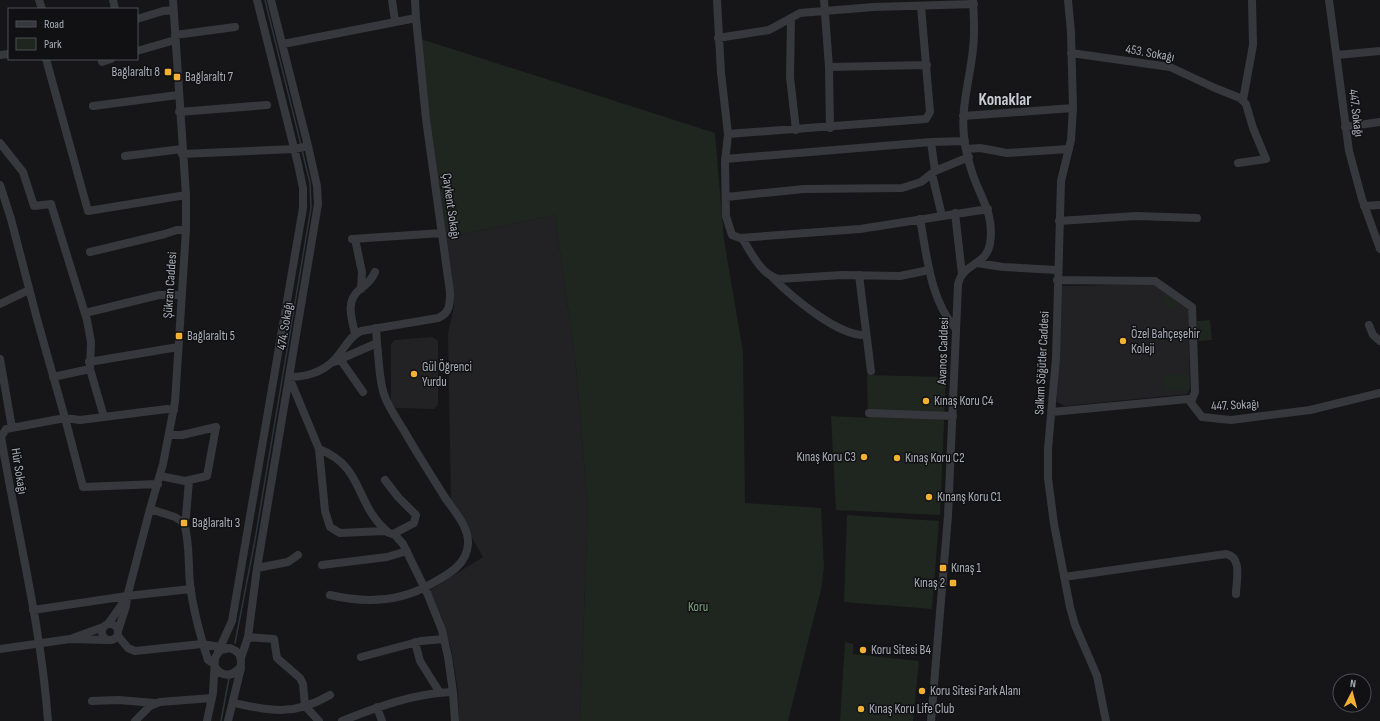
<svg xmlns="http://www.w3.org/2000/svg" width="1380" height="721" font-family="'Sofia Sans Condensed',sans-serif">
<rect width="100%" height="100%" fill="#161618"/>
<path fill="#222225" d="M 555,215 L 576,366 L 588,508 L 580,721 L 459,721 L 458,690 L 451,648 L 442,618 L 430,590 L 483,557 L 451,501 L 448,334 L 454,307 L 445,238 Z
M 1153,284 L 1188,308 L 1190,389 L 1187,394 L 1065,406 L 1059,403 L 1057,401 L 1059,290 L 1063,286 Z
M 433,337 L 438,341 L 438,405 L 434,409 L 396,408 L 391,404 L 391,344 L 395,340 Z"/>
<path fill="#1e261f" d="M 421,39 L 715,133 L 724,240 L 743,352 L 745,503 L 821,508 L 824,567 L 821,590 L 788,721 L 580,721 L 588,508 L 576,366 L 555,215 L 445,238 L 435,167 Z
M 1167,293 L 1179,302 L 1173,310 L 1161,301 Z
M 1210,320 L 1212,340 L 1198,341 L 1197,321 Z
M 1189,374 L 1190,389 L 1164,390 L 1163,375 Z
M 867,375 L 946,377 L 940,515 L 836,510 L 831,416 L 868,418 Z
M 847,515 L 939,521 L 932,609 L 844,602 Z
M 845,642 L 853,644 L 853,654 L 919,661 L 913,721 L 840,721 Z"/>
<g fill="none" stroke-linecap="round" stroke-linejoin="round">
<path stroke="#2c353c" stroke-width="1.5" d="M 265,0 L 301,145
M 235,643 L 255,540 L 311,208 L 310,183 L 302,150
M 221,721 L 229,678"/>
<path stroke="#37383d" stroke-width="8" d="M 39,0 L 42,9
M 113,0 L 115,9
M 173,0 L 186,195 L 186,230 L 175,402 L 163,464 L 150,509 L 175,517 L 184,523 C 190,543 188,563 190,584 C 193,610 200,635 208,660 L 214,664
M 392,0 L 395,21
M 415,0 L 416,18
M 717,0 L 721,73 L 728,134 L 725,163 L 726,216 L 732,235 L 740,238 L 860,229 L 988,209
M 824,0 L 829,67 L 830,128
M 1068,0 L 1071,32 L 1073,108 L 1071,140 L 1061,181 L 1056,358 L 1048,449 L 1048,478 L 1054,524 L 1070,607 L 1075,625 L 1097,676 L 1106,721
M 1329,0 L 1349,151 L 1362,199 L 1380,249
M 137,19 L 163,11 L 173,10
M 791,19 L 790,77 L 796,130
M 175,35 L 235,27
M 718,38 L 769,30 L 800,13 L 874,7 L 974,4
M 283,44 L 416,18 L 426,119 L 450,292 C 450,304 450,313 438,318 L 361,331 C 351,336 347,344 340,353 C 328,370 310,377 289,377 L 319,449 L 325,511 L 330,527 L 340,533 L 384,531 L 395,535 L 403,544 L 428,595 L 442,630 L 448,657 L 453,692 L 455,721
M 137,51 L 175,40
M 1071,53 L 1170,67 L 1215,88 L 1240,98 L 1246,104 L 1253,128 L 1266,159 L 1238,163
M 0,55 L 9,54
M 1337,55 L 1380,51
M 46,59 L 88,211 L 186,195
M 102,62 L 111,59
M 829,67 L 927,65
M 1243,100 L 1253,45 L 1252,0
M 93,106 L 178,95
M 179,112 L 267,105
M 963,116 L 1073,108
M 1345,127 L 1380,122
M 728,134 L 926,119 L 930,112 L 921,6
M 931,142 L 935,171
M 0,143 L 23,172 L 34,206 L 51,204 L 87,320 L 91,342 L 90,369 L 53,377
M 967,149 L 980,148 L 1007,153 L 1069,149
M 182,154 L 295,149 L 308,146
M 125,156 L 182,149
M 725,159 L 931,142 L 965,141
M 932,174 L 942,216
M 0,185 L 11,219 L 37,319 L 65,418 L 6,429 L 1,437 C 17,532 41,625 48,721
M 726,197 L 804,189 L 902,188 L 921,182 L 935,171 L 969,157
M 1364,206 L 1380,205
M 955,213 L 962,274
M 920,219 C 927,256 930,299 955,328
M 1059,221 L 1136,216 L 1197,218
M 742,238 C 751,252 761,275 779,279 L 842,275 L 900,276 L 929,270
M 352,239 L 442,233
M 355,239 L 362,272 L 361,289
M 90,252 L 165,234 L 177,230 L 186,230
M 977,263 L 1003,267 L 1057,270
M 859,275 L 871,371
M 773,278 C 792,297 839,337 866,335
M 1057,280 L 1155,281 L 1192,307 L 1195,392 L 1191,402
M 0,304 L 29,290
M 85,313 L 159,295 L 182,295
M 1369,325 L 1373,335 L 1380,341
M 355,334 C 352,319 345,302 359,290 C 366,285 372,280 375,272
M 0,359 L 12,428
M 340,359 L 363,392
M 89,362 L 178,347
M 334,362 L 377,343 L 376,328
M 90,369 L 104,417
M 1052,412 L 1188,399 L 1202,417 L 1231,420 L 1310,410 L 1380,393
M 869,413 L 953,416
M 319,449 C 365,467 354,504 388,532
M 160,476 L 185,481 L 207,476 L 216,427 L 182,435 L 169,435
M 385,480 L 398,497 L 416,515 L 414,523 L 393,534
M 158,484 L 83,487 L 65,418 L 80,420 L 167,409 L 174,410
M 184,523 L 186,516 L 189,481
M 322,565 L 387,557 L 407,551
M 257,568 L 288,562 L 298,555
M 1064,577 L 1226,554 C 1243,557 1236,582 1236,594
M 330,595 C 364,603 400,602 431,584 C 447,575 467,565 468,544 C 469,526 453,510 444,496 C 431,475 418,455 406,434 C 399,422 390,410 385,397 C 379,383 379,359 377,343
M 33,610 L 127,596 L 191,589
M102 632a8 8 0 1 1 16 0a8 8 0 1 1-16 0Z
M 108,624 L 127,597
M 118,631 L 126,606 L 127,597 L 150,509
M 118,636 L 128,648 L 135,651 L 202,644 L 226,648
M 248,637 L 274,639 L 277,658 L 300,678 L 303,684 L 305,706 L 319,721
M 73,638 L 103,627
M 415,642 L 420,661 L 440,693
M 0,649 L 70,639 L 106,640
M 218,652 L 232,621 L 303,208 L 303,188 L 298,164 L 257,0
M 361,657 L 421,641 L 444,639
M 241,658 L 248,637 L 257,568 L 318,204 L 317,186 L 308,146 L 271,0
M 92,701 L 118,700 L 155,703
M 234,703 C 272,711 294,716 330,695
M 377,707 L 382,721
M 135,721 L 150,706 L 160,702 L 212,698
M 207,721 L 213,693 L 215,658 L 220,650 L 230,648 C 239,651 243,658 240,668 L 232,674 C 224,676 218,673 214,665
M 228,721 L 241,668
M 342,721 C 377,707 415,693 453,692
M 931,721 L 948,516 L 958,285 C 962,263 986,266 990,244 C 995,212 979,197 971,169 C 965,151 962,128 964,109 C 966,89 971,69 973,49 C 975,33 974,16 973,0"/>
</g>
<g fill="#f2b134" stroke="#111113" stroke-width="1.5">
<rect x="164" y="68" width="8" height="8" rx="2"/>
<rect x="173" y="73" width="8" height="8" rx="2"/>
<rect x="175" y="332" width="8" height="8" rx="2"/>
<circle cx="1123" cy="341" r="4"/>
<circle cx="414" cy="374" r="4"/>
<circle cx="926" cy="401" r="4"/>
<circle cx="864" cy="457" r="4"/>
<circle cx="897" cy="458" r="4"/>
<circle cx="929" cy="497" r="4"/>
<rect x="180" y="519" width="8" height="8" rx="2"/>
<rect x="939" y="564" width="8" height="8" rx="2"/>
<rect x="949" y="579" width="8" height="8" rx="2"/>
<circle cx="863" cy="650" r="4"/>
<circle cx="922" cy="691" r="4"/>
<circle cx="861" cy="709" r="4"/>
</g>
<g text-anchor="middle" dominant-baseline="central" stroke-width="3" stroke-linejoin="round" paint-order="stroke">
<g font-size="13" fill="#a8adb8" stroke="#111113">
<text transform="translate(1150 53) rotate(10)">453. Sokağı</text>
<text transform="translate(1356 113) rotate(83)">447. Sokağı</text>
<text transform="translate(451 206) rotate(82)">Çaykent Sokağı</text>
<text transform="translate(170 285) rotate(-86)">Şükran Caddesi</text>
<text transform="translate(285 326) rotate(-81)">474. Sokağı</text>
<text transform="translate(943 351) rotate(-88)">Avanos Caddesi</text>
<text transform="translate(1042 363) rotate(-87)">Salkım Söğütler Caddesi</text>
<text transform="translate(1235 405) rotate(-3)">447. Sokağı</text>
<text transform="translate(19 471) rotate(81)">Hür Sokağı</text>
</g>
<g font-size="13" fill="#a8adb8" stroke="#111113" text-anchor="start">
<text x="160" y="72" text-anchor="end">Bağlaraltı 8</text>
<text x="185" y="77">Bağlaraltı 7</text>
<text x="1131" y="334">Özel Bahçeşehir<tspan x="1131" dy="15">Koleji</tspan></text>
<text x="187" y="336">Bağlaraltı 5</text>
<text x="422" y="367">Gül Öğrenci<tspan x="422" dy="15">Yurdu</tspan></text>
<text x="934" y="401">Kınaş Koru C4</text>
<text x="856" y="457" text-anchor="end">Kınaş Koru C3</text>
<text x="905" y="458">Kınaş Koru C2</text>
<text x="937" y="497">Kınanş Koru C1</text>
<text x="192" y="523">Bağlaraltı 3</text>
<text x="951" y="568">Kınaş 1</text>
<text x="945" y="583" text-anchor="end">Kınaş 2</text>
<text x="871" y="650">Koru Sitesi B4</text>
<text x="930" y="691">Koru Sitesi Park Alanı</text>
<text x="869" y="709">Kınaş Koru Life Club</text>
</g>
<g font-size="13" fill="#7fa381" stroke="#111113">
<text x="698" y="607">Koru</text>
</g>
<g font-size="17" font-weight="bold" fill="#c9ccd4" stroke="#111113">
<text x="1005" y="100">Konaklar</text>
</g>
</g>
<rect x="8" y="8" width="130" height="52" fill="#111113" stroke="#4d4f55"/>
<rect x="16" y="21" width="20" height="6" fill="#37383d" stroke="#4d4f55"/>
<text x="44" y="28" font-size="12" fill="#a8adb8">Road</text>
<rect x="16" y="38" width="20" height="12" fill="#1e261f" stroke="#4d4f55"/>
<text x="44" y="48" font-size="12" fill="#a8adb8">Park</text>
<g transform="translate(1352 693) rotate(6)"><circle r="19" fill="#111113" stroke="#4d4f55"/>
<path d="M0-3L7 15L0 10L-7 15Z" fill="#f2b134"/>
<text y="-6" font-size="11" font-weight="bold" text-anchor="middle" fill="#a8adb8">N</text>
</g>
</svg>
